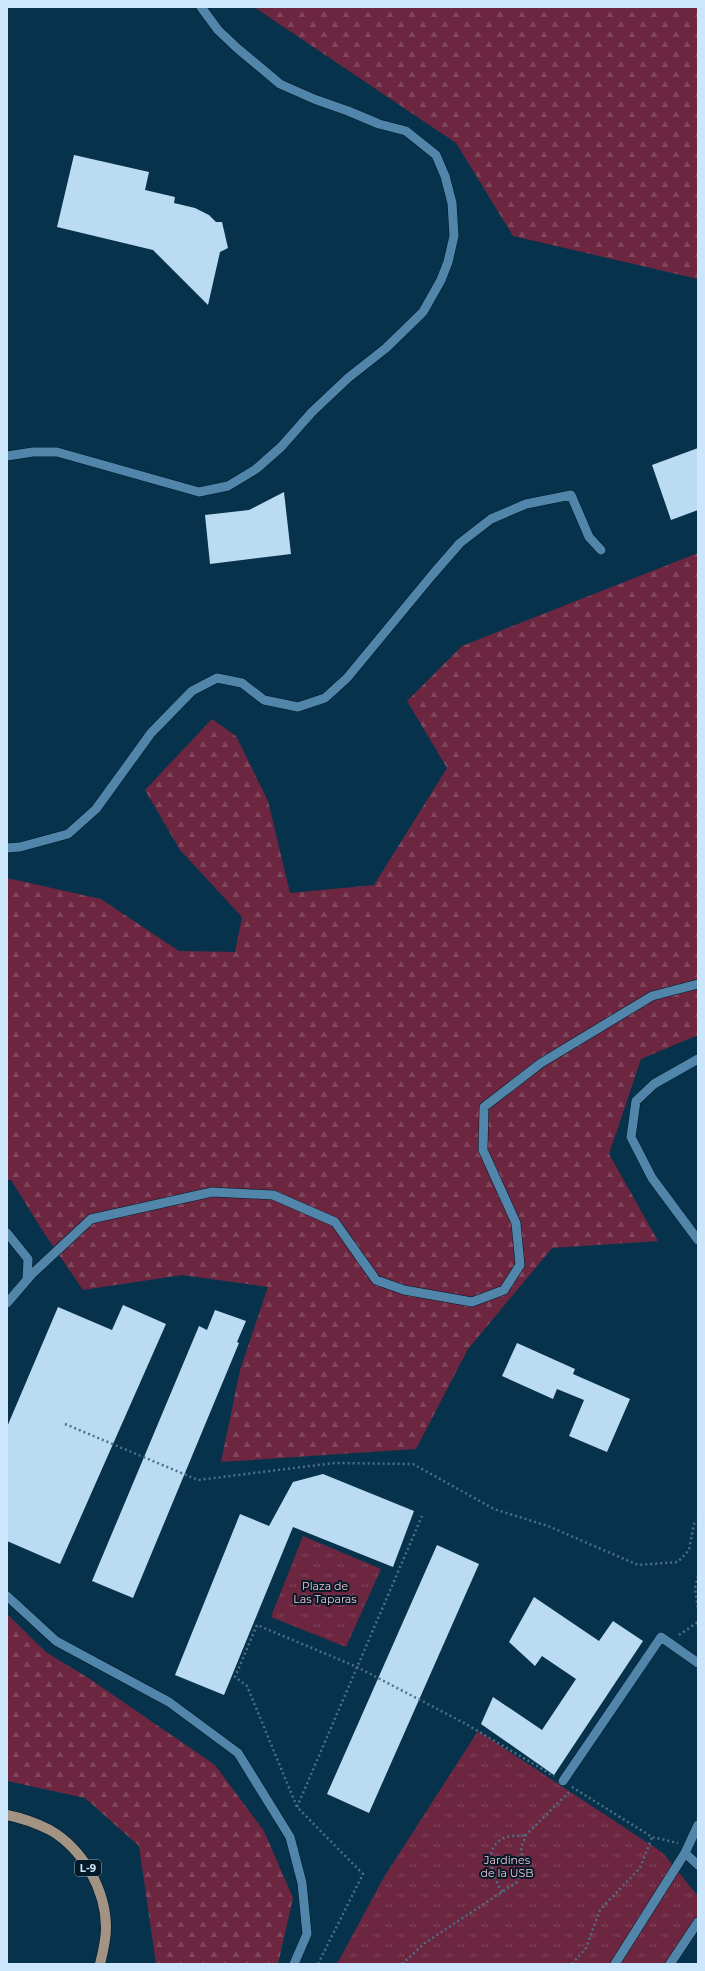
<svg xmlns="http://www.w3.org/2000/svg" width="705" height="1971" font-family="Montserrat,sans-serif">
<defs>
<pattern id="grass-tufts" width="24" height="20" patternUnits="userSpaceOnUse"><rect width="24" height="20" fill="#6c2640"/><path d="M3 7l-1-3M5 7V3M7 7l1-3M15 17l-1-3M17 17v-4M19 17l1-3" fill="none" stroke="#80465c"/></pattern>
<pattern id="forest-firs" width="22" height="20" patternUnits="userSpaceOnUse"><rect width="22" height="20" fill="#6c2640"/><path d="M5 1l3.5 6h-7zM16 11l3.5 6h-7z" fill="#80465c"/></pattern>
</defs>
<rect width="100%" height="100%" fill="#07324b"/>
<path fill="url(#grass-tufts)" d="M 303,1536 L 381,1569 L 346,1647 L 271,1617 Z
M 478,1731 L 663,1853 L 697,1895 L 697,1928 L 673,1964 L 337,1964 L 384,1877 Z"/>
<path fill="url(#forest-firs)" d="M 254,7 L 698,7 L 698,279 L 513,236 L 456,143 Z
M 698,553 L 698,1035 L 641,1059 L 609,1154 L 658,1241 L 552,1248 L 468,1349 L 416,1449 L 221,1462 L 240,1370 L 268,1287 L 182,1275 L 83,1290 L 44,1233 L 11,1180 L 7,1180 L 7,878 L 101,899 L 179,951 L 235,952 L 242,917 L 180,850 L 145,790 L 212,719 L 236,736 L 268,801 L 290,893 L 374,885 L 447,768 L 407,701 L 462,646 Z
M 7,1614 L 47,1653 L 87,1677 L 215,1765 L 264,1831 L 293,1898 L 278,1964 L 156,1964 L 139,1846 L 85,1798 L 7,1781 Z"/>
<path fill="#bbdbf2" d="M 74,155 L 149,172 L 145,190 L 175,197 L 174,203 L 195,208 L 209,215 L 216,222 L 222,222 L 228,248 L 220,252 L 208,305 L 153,250 L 57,227 Z
M 698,448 L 698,510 L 671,520 L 652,465 Z
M 284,492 L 291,554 L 210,564 L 205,515 L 249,510 Z
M 123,1305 L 166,1324 L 60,1564 L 7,1541 L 7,1427 L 58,1307 L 112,1330 Z
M 215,1310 L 246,1321 L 237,1342 L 239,1343 L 133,1598 L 92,1581 L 199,1326 L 207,1330 Z
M 517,1343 L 575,1369 L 573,1374 L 630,1399 L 607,1452 L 569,1436 L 584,1400 L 557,1389 L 553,1399 L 502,1376 Z
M 323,1474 L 414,1511 L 393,1567 L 293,1527 L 224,1695 L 175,1675 L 240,1514 L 269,1526 L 293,1482 Z
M 437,1545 L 479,1564 L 369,1813 L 327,1794 Z
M 534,1597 L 599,1641 L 613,1621 L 643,1641 L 554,1775 L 481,1724 L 493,1697 L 542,1730 L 576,1679 L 542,1656 L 535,1666 L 509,1642 Z"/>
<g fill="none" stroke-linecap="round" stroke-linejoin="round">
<g stroke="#00192a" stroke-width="10">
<path id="lane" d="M 7,456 L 33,452 L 57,452 L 199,492 L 228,486 L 256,469 L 281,447 L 312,412 L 348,378 L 386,348 L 423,312 L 441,280 L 448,262 L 454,236 L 452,203 L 445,176 L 436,155 L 406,131 L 379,124 L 348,111 L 314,99 L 280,84 L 237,48 L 218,30 L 201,7
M 7,848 L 20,847 L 68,834 L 96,809 L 151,733 L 192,691 L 217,678 L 242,683 L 264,700 L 298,707 L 325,698 L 347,678 L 433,574 L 460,543 L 491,519 L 526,504 L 571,495 L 589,537 L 601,550
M 698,1059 L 654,1084 L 636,1101 L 631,1137 L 652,1178 L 698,1240
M 7,1233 L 28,1259 L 27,1280
M 7,1303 L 32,1274 L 91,1219 L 212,1192 L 273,1195 L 335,1222 L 376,1280 L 404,1290 L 472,1302 L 504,1290 L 520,1265 L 516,1223 L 483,1150 L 484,1107 L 541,1063 L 652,996 L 698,984
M 7,1596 L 56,1641 L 169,1702 L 238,1753 L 290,1837 L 302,1883 L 307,1934 L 294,1964
M 563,1781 L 661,1637 L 698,1663
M 685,1853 L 698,1865
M 615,1964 L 685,1853 L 698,1825
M 670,1964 L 698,1922"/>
</g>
<g stroke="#00192a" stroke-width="11">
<path id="primary" d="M 7,1815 C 22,1818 36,1823 50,1830 C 83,1849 106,1890 106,1928 C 106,1940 103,1952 100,1964"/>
</g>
<path stroke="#4b7088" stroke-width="2.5" stroke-dasharray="2 3" stroke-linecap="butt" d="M 65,1424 L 198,1480 L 334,1463 L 413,1464 L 494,1509 L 548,1526 L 638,1565 L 678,1562 L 689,1550 L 694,1524 L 698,1520
M 698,1576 L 695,1588 L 698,1610
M 679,1635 L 698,1622
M 572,1787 L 652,1837 L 678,1843
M 297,1807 L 422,1516
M 502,1892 C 493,1876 481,1849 504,1838 C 510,1835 520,1836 526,1835
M 318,1964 L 363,1874 L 297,1807 L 247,1686 L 235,1677 L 257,1625 L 357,1667 L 466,1724 L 554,1776
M 402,1964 L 425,1943 L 517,1882 L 524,1867 L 521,1848 L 526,1835 L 570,1791
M 572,1964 L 586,1948 L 600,1910 L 640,1868 L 652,1837"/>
<use href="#lane" stroke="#5186aa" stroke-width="9"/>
<use href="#primary" stroke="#a39383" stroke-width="10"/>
</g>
<g text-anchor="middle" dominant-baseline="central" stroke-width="4" stroke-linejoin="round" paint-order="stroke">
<rect fill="#041927" stroke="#90a9bb" stroke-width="1" x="75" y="1860" width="26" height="16" rx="3"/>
<g font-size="10" font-weight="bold" fill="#cce7fb">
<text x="88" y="1868">L-9</text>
</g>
<g font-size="11" fill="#f2c1cf" stroke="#041927">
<text x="325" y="1586">Plaza de<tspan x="325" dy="13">Las Taparas</tspan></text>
<text x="507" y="1860">Jardines<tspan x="507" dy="13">de la USB</tspan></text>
</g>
</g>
<rect width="705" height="1971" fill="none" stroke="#cce7fb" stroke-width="16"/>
</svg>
